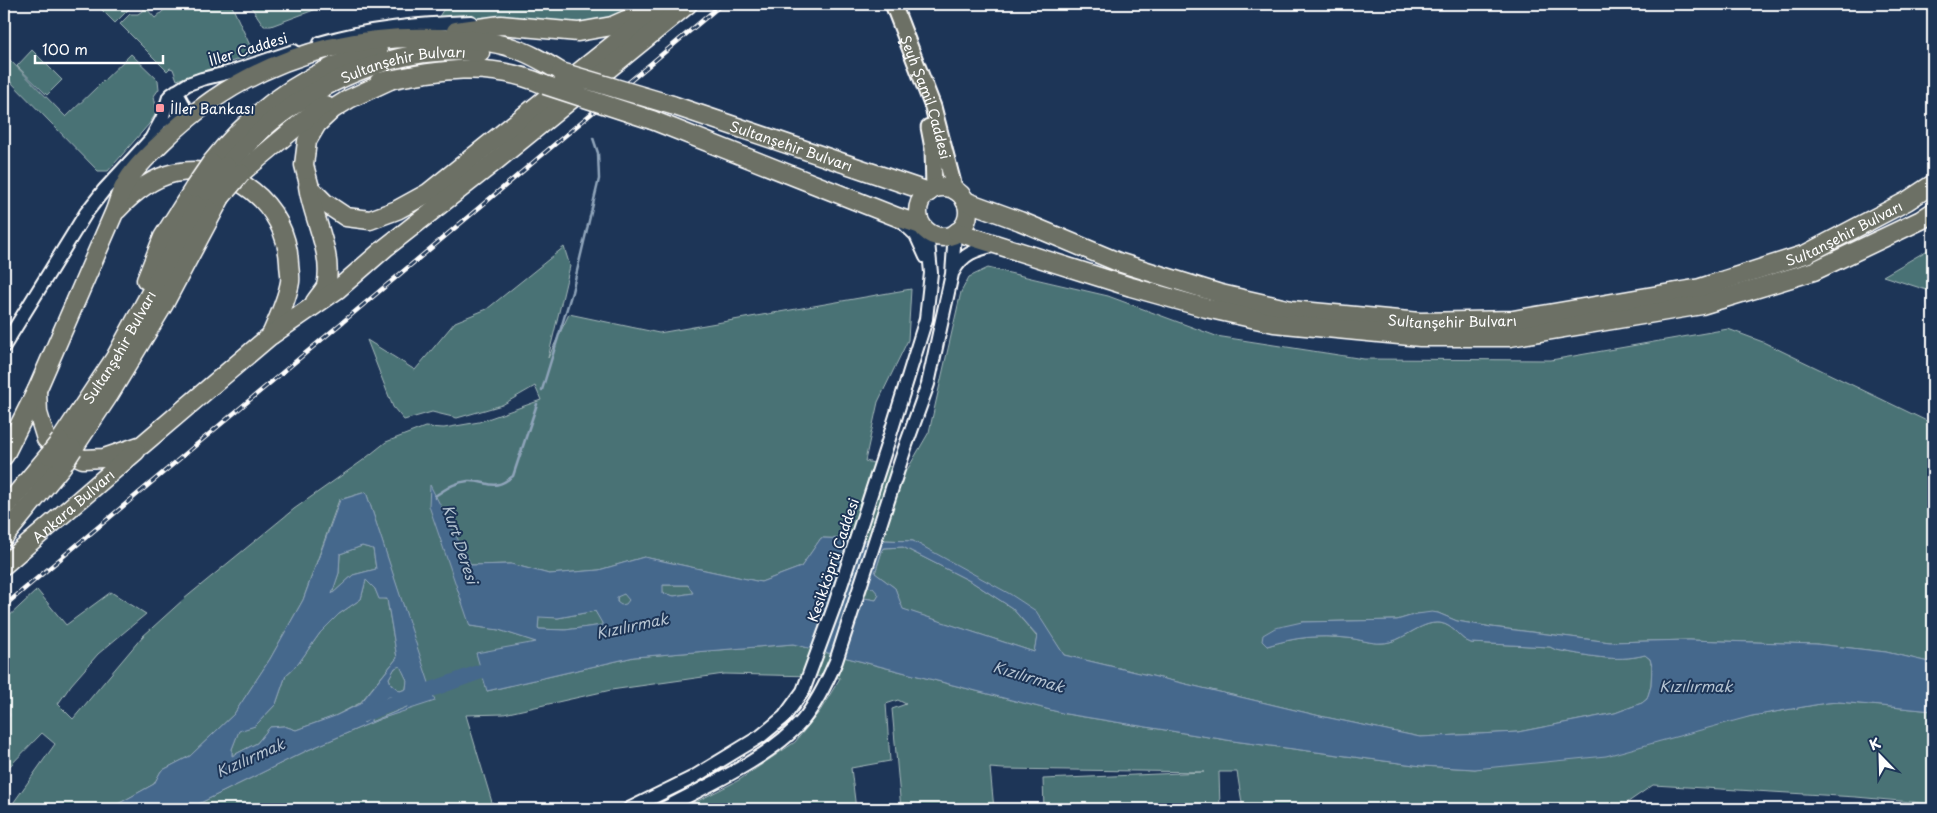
<svg xmlns="http://www.w3.org/2000/svg" width="1937" height="813" font-family="'Playpen Sans',sans-serif">
<rect width="100%" height="100%" fill="#1d3557"/>
<filter id="ink" filterUnits="userSpaceOnUse"><feTurbulence type="fractalNoise" baseFrequency=".02" numOctaves="2"/><feDisplacementMap in="SourceGraphic" scale="10" xChannelSelector="R" yChannelSelector="G"/><feConvolveMatrix kernelMatrix="1 2 1 2 8 2 1 2 1" color-interpolation-filters="sRGB"/></filter>
<g filter="url(#ink)">
<path fill="#4a7275" stroke="#a4b8ba" d="M 96,4 C 107,4 123,1 130,8 L 115,23 Z
M 171,4 L 231,4 L 254,54 L 177,80 L 173,69 L 170,68 L 167,71 L 120,24 L 130,14 L 138,14 L 146,8 L 155,18 Z
M 249,4 L 330,4 L 271,26 L 264,26 Z
M 447,4 L 640,4 L 621,18 L 579,25 L 515,19 L 438,18 Z
M 32,50 L 62,80 L 47,95 L 17,66 Z
M 4,54 L 66,117 L 131,54 L 158,80 L 159,89 L 154,96 L 157,112 L 149,124 L 108,171 L 98,171 L 4,75 Z
M 564,247 L 570,266 L 548,358 L 569,314 L 659,333 L 911,289 L 908,340 L 878,402 L 865,461 L 907,470 L 929,432 L 961,292 L 969,277 L 988,268 L 1108,296 L 1216,336 L 1364,359 L 1551,360 L 1728,329 L 1763,342 L 1933,424 L 1933,663 L 1886,652 L 1816,644 L 1689,640 L 1610,642 L 1492,627 L 1457,621 L 1438,613 L 1417,614 L 1397,620 L 1302,622 L 1267,646 C 1296,637 1317,635 1347,638 C 1359,639 1371,644 1382,643 C 1402,643 1419,621 1440,623 C 1454,625 1459,639 1471,643 L 1550,647 L 1556,650 C 1586,655 1615,663 1645,655 L 1650,659 L 1652,666 L 1651,686 L 1647,699 L 1642,703 L 1615,713 L 1518,732 L 1420,737 L 1320,716 L 1064,655 L 1035,611 L 913,541 L 821,538 L 801,567 L 761,582 L 644,557 L 599,570 L 549,574 L 511,564 L 471,565 L 470,626 L 499,630 L 537,642 L 487,691 L 634,657 L 793,644 L 1066,714 L 1233,741 L 1422,766 L 1475,769 L 1752,716 L 1826,703 L 1839,702 L 1933,711 L 1933,804 L 1856,797 L 1653,785 L 1618,809 L 1243,809 L 1237,772 L 1219,772 L 1220,809 L 1044,809 L 1043,779 L 1204,772 L 1003,769 L 990,768 L 994,809 L 901,809 L 892,709 L 906,704 L 898,700 L 886,704 L 890,761 L 851,768 L 856,809 L 682,809 L 739,780 L 795,742 L 820,711 L 840,678 L 814,676 L 724,674 L 611,690 L 504,714 L 466,715 L 494,809 L 188,809 L 308,750 L 380,719 L 434,700 L 366,492 L 339,500 L 303,600 L 270,659 L 234,714 L 190,756 L 161,771 L 154,784 L 109,809 L 9,809 L 55,744 L 42,733 L 4,772 L 4,724 L 10,715 L 4,703 L 4,621 L 37,590 L 66,625 L 111,592 L 146,614 L 98,654 L 71,685 L 58,704 L 73,719 L 142,637 L 184,599 L 294,509 L 362,461 L 386,442 L 425,427 L 444,428 L 479,422 L 541,400 L 535,386 L 502,405 L 457,418 L 432,412 L 404,420 L 393,407 L 367,340 L 415,370 L 455,322 L 487,309 Z
M 1933,247 L 1933,292 L 1883,276 Z
M 362,546 L 373,549 L 376,569 L 353,575 L 331,595 L 339,573 L 340,554 Z
M 903,547 L 972,582 L 1012,608 L 1037,637 L 1034,652 L 902,609 L 895,588 L 875,573 L 883,548 Z
M 366,580 L 375,589 L 379,598 L 387,599 L 397,658 L 360,703 L 335,716 L 296,730 L 284,726 L 270,727 L 257,743 L 232,756 L 232,749 L 239,730 L 255,726 L 276,704 L 286,675 L 298,664 L 320,633 L 339,614 L 361,599 Z
M 854,584 L 874,588 L 879,595 L 876,600 L 851,596 Z
M 662,585 L 688,585 L 693,593 L 674,596 L 663,593 Z
M617 600a6 6 0 1 1 12 0a6 6 0 1 1-12 0Z
M 595,611 L 604,625 L 565,630 L 538,629 L 539,616 L 558,618 Z
M 400,665 L 407,680 L 406,689 L 400,691 L 391,684 L 389,678 L 395,668 Z
M 401,696 L 405,696 L 407,707 L 371,722 L 371,719 L 365,723 L 358,714 L 389,697 Z"/>
<path fill="#45688c" stroke="#8fa4ba" fill-rule="evenodd" d="M 430,485 L 471,565 L 511,564 L 549,574 L 599,570 L 644,557 L 761,582 L 801,567 L 821,538 L 913,541 L 1010,594 L 1036,611 L 1064,655 L 1320,716 L 1420,737 L 1518,732 L 1615,713 L 1642,703 L 1647,699 L 1651,686 L 1652,666 L 1650,659 L 1645,655 C 1615,663 1586,655 1556,650 L 1550,647 L 1471,643 C 1459,639 1454,625 1440,623 C 1419,621 1402,643 1382,643 C 1371,644 1359,639 1347,638 C 1317,635 1296,637 1267,646 L 1262,641 L 1263,635 L 1275,628 L 1302,622 L 1397,620 L 1417,614 L 1432,612 L 1438,613 L 1457,621 L 1491,627 L 1610,642 L 1689,640 L 1816,644 L 1886,652 L 1933,663 L 1933,711 L 1839,702 L 1826,703 L 1752,716 L 1606,756 L 1475,769 L 1422,766 L 1233,741 L 1066,714 L 793,644 L 634,657 L 487,691 L 476,653 L 536,642 L 499,630 L 470,626 L 429,506 ZM 903,547 L 972,582 L 1012,608 L 1037,636 L 1034,652 L 903,609 L 895,588 L 875,573 L 883,548 ZM 854,584 L 873,588 L 879,595 L 876,600 L 852,596 ZM 663,585 L 688,585 L 693,593 L 674,596 L 663,593 ZM 624,594 L 629,600 L 626,604 L 621,605 L 617,602 L 617,597 ZM 595,611 L 603,625 L 565,630 L 538,629 L 539,617 L 558,618 Z
M 366,492 L 435,701 L 380,719 L 308,750 L 188,809 L 109,809 L 154,784 L 161,771 L 190,756 L 234,714 L 270,659 L 303,600 L 340,500 ZM 362,546 L 373,549 L 376,569 L 353,575 L 332,594 L 339,573 L 340,554 ZM 366,580 L 375,589 L 379,599 L 387,599 L 397,658 L 360,704 L 335,716 L 296,730 L 284,726 L 270,727 L 257,743 L 232,756 L 232,749 L 239,731 L 255,726 L 276,704 L 286,675 L 298,664 L 320,633 L 339,614 L 361,599 ZM 400,666 L 407,680 L 406,689 L 400,691 L 391,684 L 389,678 L 395,668 ZM 401,696 L 405,696 L 407,707 L 371,722 L 371,718 L 364,723 L 358,715 L 389,697 Z"/>
<g fill="none" stroke-linecap="round" stroke-linejoin="round">
<path stroke="#8fa4ba" stroke-width="2.5" d="M 542,390 L 572,292 L 599,179 L 598,153 L 593,138
M 435,498 L 435,496 C 446,489 455,482 468,481 C 489,480 492,493 513,476 L 537,404"/>
<path stroke="#45688c" stroke-width="15" d="M 342,722 L 499,665"/>
<g stroke="#fff" stroke-width="16">
<path id="secondary" d="M 320,43 C 368,28 420,24 471,22
M 171,124 L 183,111 L 183,104 L 176,91
M 901,221 L 916,235 L 926,257
M 953,272 C 963,253 975,250 996,245
M 4,346 L 86,213 L 104,190 L 151,139 L 162,119 L 169,97 L 172,94 L 188,84 L 202,79 L 231,72 L 294,51
M 629,809 L 692,778 L 761,736 L 784,717 L 803,691 L 834,607 L 887,445 L 926,319 L 931,273 L 927,231
M 663,809 C 706,786 770,758 802,721 C 817,703 827,682 836,661 L 906,445 L 928,384 L 952,274 L 955,233"/>
</g>
<g stroke="#fff" stroke-width="19">
<g id="primary">
<path id="s1" d="M 893,4 L 933,107 L 955,191"/>
<path d="M 929,127 L 933,148 L 934,189"/>
</g>
</g>
<g stroke="#fff" stroke-width="21">
<g id="highway">
<path d="M 456,31 L 501,25 L 578,32 L 612,26 L 646,11"/>
<path d="M 390,80 L 349,99 L 333,109 L 317,124 L 307,141 L 304,165 L 310,188 L 325,203 L 346,217 L 370,220 L 397,210 L 428,193 L 664,4"/>
<path d="M 379,82 C 436,70 489,60 545,85"/>
<path id="s2" d="M 672,105 L 929,192"/>
<path d="M 652,120 L 897,217 L 921,225"/>
<path d="M 211,163 C 243,122 286,88 334,66 C 348,60 363,56 378,51"/>
<path id="s3" d="M 226,166 C 241,151 256,134 272,121 C 328,77 407,43 480,53"/>
<path d="M 241,173 L 320,107 L 325,105"/>
<path d="M 308,186 C 312,217 334,254 326,286 C 324,291 318,297 315,302"/>
<circle cx="943" cy="212" r="25"/>
<path id="s4" d="M 965,201 L 1020,221 L 1118,262 L 1221,294 L 1291,310 L 1420,322 L 1513,320 L 1700,288 L 1806,254 L 1907,201 L 1933,184"/>
<path d="M 117,210 C 132,194 152,178 174,173 C 233,161 286,203 289,263 C 289,269 291,276 290,282 C 287,300 278,319 271,335"/>
<path d="M 957,232 L 1131,287 L 1206,308 L 1274,323 L 1420,337 L 1510,337 L 1702,305 L 1814,271 L 1921,220 L 1933,212"/>
<path d="M 146,280 L 163,237 L 194,188"/>
<path d="M 37,390 L 38,413 L 46,439 L 61,449 L 83,459 L 104,458 L 142,445 L 270,336 L 338,289 L 385,248 L 497,160 L 688,4"/>
<path id="s5" d="M 60,441 L 115,358 L 206,191"/>
<path d="M 73,449 L 109,395 L 164,304 L 221,197"/>
<path d="M 4,456 L 37,390 L 114,213 C 118,204 120,193 125,185 C 133,169 150,154 162,142 C 239,66 331,34 438,38 C 462,39 490,40 513,48 C 530,53 546,63 561,72"/>
<path d="M 4,509 L 49,455"/>
<path d="M 4,537 L 62,466"/>
<path id="s6" d="M 4,565 L 136,451"/>
</g>
</g>
<use href="#secondary" stroke="#1d3557" stroke-width="12"/>
<use href="#primary" stroke="#6c7065" stroke-width="15"/>
<use href="#highway" stroke="#6c7065" stroke-width="18"/>
<g stroke="#fff" stroke-width="4.5">
<path id="rail" d="M 4,606 L 722,4"/>
</g>
<use href="#rail" stroke="#1d3557" stroke-width="2.5" stroke-dasharray="8" stroke-linecap="butt"/>
<g stroke="#fff" stroke-width="21" stroke-linecap="butt">
<path id="highway-bridge" d="M 561,72 L 672,105
M 545,85 L 652,120
M 194,188 L 211,163
M 206,191 L 226,166
M 221,197 L 241,173
M 49,455 L 60,441
M 62,466 L 73,449"/>
</g>
<use href="#highway-bridge" stroke="#6c7065" stroke-width="18"/>
</g>
</g>
<rect fill="#ff9aa2" stroke="#1d3557" stroke-width="2" x="155" y="103" width="10" height="10" rx="2.5"/>
<g text-anchor="middle" dominant-baseline="central" stroke-width="4" stroke-linejoin="round" paint-order="stroke">
<g font-size="14" fill="#fff" stroke="#1d3557">
<text transform="translate(248 49) rotate(-17)">İller Caddesi</text>
<text stroke="none"><textPath href="#s3" startOffset="210">Sultanşehir Bulvarı</textPath></text>
<text stroke="none"><textPath href="#s1" startOffset="99">Şeyh Şamil Caddesi</textPath></text>
<text stroke="none"><textPath href="#s2" startOffset="126">Sultanşehir Bulvarı</textPath></text>
<text stroke="none"><textPath href="#s4" startOffset="911">Sultanşehir Bulvarı</textPath></text>
<text stroke="none"><textPath href="#s4" startOffset="506">Sultanşehir Bulvarı</textPath></text>
<text stroke="none"><textPath href="#s5" startOffset="111">Sultanşehir Bulvarı</textPath></text>
<text stroke="none"><textPath href="#s6" startOffset="91">Ankara Bulvarı</textPath></text>
<text transform="translate(833 560) rotate(-71)">Kesikköprü Caddesi</text>
</g>
<g font-size="14" fill="#fff" stroke="#1d3557" text-anchor="start">
<text x="170" y="108">İller Bankası</text>
</g>
<g font-size="15" font-style="italic" fill="#b5c3d1" stroke="#1d3557">
<text transform="translate(461 544) rotate(72)">Kurt Deresi</text>
<text transform="translate(632 625) rotate(-12)">Kızılırmak</text>
<text transform="translate(1029 676) rotate(17)">Kızılırmak</text>
<text x="1696" y="685">Kızılırmak</text>
<text transform="translate(250 757) rotate(-24)">Kızılırmak</text>
</g>
</g>
<rect width="1937" height="813" fill="none" stroke="#1d3557" stroke-width="20"/>
<rect x="10" y="10" width="1917" height="793" fill="none" stroke="#fff" stroke-width="2" filter="url(#ink)"/>
<g transform="translate(1880 756) rotate(337)" stroke="#1d3557" stroke-width="4" paint-order="stroke">
<path d="M0-4L9 19L0 12L-9 19Z" fill="#ffffff"/>
<text y="-8" font-size="14" font-weight="bold" text-anchor="middle" fill="#ffffff">K</text>
</g>
<path d="M35 55v8h128v-8" fill="none" stroke="#ffffff" stroke-width="2.5"/>
<text x="42" y="55" font-size="15" fill="#ffffff" stroke="#1d3557" stroke-width="4" paint-order="stroke">100 m</text>
</svg>
